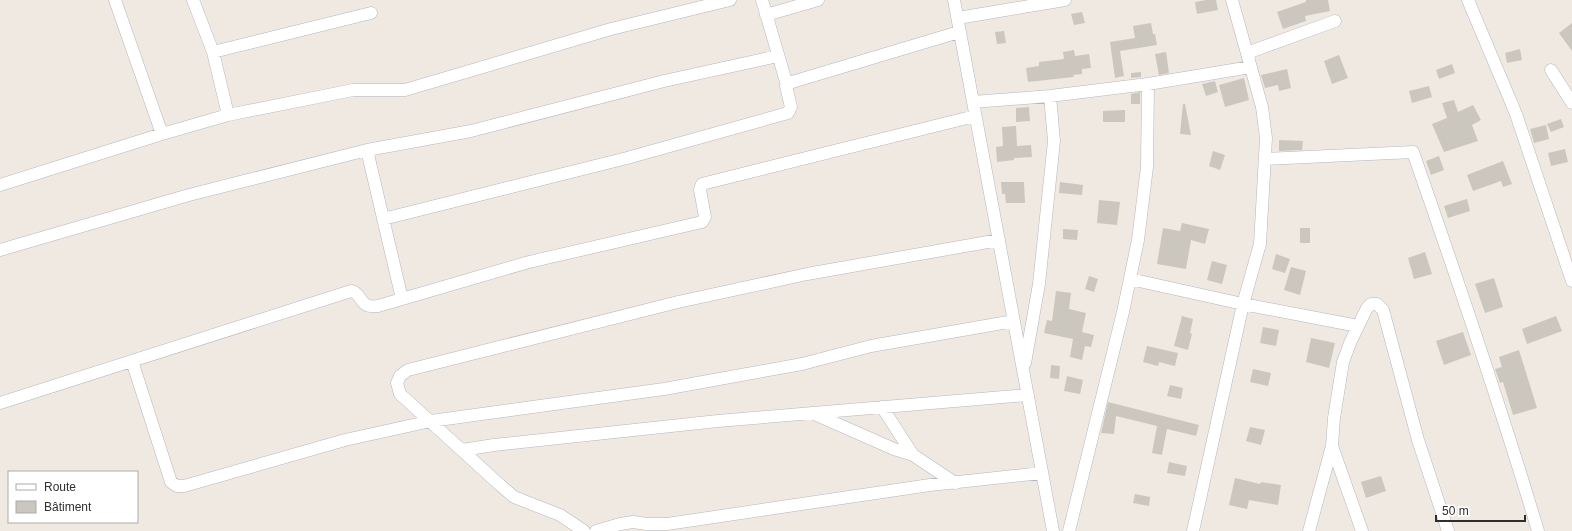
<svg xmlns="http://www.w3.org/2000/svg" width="1572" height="531" font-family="Helvetica,sans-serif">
<rect width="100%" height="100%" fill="#efe9e1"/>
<path fill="#cbc7bf" d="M 1206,0 L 1216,0 L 1218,10 L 1197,14 L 1195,2 Z
M 1306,0 L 1328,0 L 1330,11 L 1305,16 L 1306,21 L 1283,29 L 1277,12 L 1306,2 Z
M 1082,12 L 1085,23 L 1074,25 L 1071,14 Z
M 1151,23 L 1153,34 L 1155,34 L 1157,45 L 1120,51 L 1124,76 L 1115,78 L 1110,42 L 1135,38 L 1133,26 Z
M 1572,23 L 1572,51 L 1559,33 Z
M 1004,31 L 1006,43 L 997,44 L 995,32 Z
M 1520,49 L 1522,60 L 1507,63 L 1505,53 Z
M 1074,50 L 1075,56 L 1089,54 L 1091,68 L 1082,69 L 1082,74 L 1073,75 L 1074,77 L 1028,82 L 1026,68 L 1039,66 L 1039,62 L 1064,59 L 1063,52 Z
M 1166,52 L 1169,73 L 1159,75 L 1155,54 Z
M 1339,55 L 1348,78 L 1332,84 L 1324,61 Z
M 1452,64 L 1455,73 L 1439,79 L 1436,70 Z
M 1287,69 L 1291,88 L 1279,91 L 1278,85 L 1265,88 L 1261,75 Z
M 1141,72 L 1141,77 L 1131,78 L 1131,73 Z
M 1244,78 L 1249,100 L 1225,107 L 1219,85 Z
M 1215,81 L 1218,92 L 1206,96 L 1202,84 Z
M 1429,86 L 1432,97 L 1412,103 L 1409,91 Z
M 1140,92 L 1140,104 L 1131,104 L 1131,94 Z
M 1454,100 L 1458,112 L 1473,105 L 1481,120 L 1472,125 L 1478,141 L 1444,152 L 1432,124 L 1447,118 L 1442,103 Z
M 1183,104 L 1185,104 L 1191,135 L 1180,134 Z
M 1029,107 L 1030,121 L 1016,122 L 1016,108 Z
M 1125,110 L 1125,122 L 1103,122 L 1103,111 Z
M 1561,119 L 1564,127 L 1551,132 L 1547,124 Z
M 1546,125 L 1549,139 L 1534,143 L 1530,129 Z
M 1016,126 L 1017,146 L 1031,145 L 1032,157 L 1014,158 L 1014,160 L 997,162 L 996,147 L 1003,146 L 1002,127 Z
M 1279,140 L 1303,141 L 1302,150 L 1279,151 Z
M 1565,149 L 1568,162 L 1551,166 L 1548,153 Z
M 1213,151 L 1225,155 L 1220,170 L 1209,166 Z
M 1439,156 L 1444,170 L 1431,175 L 1426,161 Z
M 1503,161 L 1512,184 L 1503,187 L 1501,181 L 1473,191 L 1467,175 Z
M 1001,182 L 1024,182 L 1025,203 L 1006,203 L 1005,194 L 1002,194 Z
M 1060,182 L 1083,185 L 1082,195 L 1059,193 Z
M 1467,199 L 1470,211 L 1448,218 L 1444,206 Z
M 1099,200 L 1120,202 L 1117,225 L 1097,223 Z
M 1182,223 L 1209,229 L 1205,244 L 1191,240 L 1186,269 L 1157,264 L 1163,228 L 1180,231 Z
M 1300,228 L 1310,228 L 1310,243 L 1300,243 Z
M 1063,229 L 1078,230 L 1077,240 L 1063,239 Z
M 1425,252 L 1432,274 L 1414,279 L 1408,258 Z
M 1276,254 L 1290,259 L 1285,273 L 1272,269 Z
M 1212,261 L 1227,265 L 1222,284 L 1207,280 Z
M 1291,267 L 1306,271 L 1300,295 L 1284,290 Z
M 1089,276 L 1098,279 L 1094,292 L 1085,289 Z
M 1494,278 L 1503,307 L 1485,313 L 1475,284 Z
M 1056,291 L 1071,293 L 1069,309 L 1086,313 L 1082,332 L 1094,335 L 1091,347 L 1085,346 L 1082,360 L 1070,357 L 1073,339 L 1044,333 L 1047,320 L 1052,321 Z
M 1182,316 L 1193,319 L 1190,333 L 1192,334 L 1188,350 L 1174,346 Z
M 1556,316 L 1562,331 L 1527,344 L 1522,329 Z
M 1263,327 L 1279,330 L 1276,346 L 1260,343 Z
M 1463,332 L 1471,355 L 1444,365 L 1436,341 Z
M 1311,338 L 1335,343 L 1329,368 L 1306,362 Z
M 1147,346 L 1178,353 L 1175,366 L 1159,362 L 1158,366 L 1143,362 Z
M 1519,350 L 1537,408 L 1513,415 L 1503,382 L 1500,383 L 1495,369 L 1502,367 L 1499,357 Z
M 1051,365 L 1060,366 L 1059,379 L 1050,378 Z
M 1253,369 L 1271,373 L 1268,386 L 1250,382 Z
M 1067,376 L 1083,380 L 1080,394 L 1064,391 Z
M 1170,385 L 1183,388 L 1181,399 L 1167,396 Z
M 1108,402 L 1199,425 L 1196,436 L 1167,429 L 1162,455 L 1152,453 L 1157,426 L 1116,416 L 1114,434 L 1101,433 Z
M 1250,427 L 1265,430 L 1261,445 L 1246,441 Z
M 1169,462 L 1187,466 L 1185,476 L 1167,473 Z
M 1381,476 L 1386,491 L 1366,498 L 1361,482 Z
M 1235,478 L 1260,484 L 1261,482 L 1281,485 L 1278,505 L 1249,500 L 1247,509 L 1229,505 Z
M 1135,494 L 1150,497 L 1149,506 L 1133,503 Z"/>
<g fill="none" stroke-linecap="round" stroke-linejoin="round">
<g stroke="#b4b7c1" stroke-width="13">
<path id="street" d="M 115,0 L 162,134
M 193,0 L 213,52 L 228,115
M 762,0 L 787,85
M 954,0 L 1053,531
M 1468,0 L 1516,114 L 1572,281
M 766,15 L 818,0
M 958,18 L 1065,0
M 213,52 L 371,13
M 1247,53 L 1335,21
M 1551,70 L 1572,103
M 973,102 L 1050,96 L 1148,84 L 1251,67
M 367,150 L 402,299
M 1266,159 L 1413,152 C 1457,278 1500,404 1538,531
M 0,185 L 162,134 L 228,115 L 353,90 L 405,90 L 611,29 L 730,0
M 383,219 L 627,158 L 788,113 L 791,107 L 786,86 L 792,82 L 959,32
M 0,250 L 189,195 L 367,150 L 471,131 L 664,81 L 778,56
M 1130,279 L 1243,304 L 1358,326
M 132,361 L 171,482 L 177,486 L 184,486 L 345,440 L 431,421 L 664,389 L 802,364 L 871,346 L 1014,321
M 1025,363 L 1039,284 L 1054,141 L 1050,96
M 0,403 L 351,291 C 363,293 358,309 378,306 L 529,262 L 702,222 L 705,217 L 700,190 L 702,184 L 706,183 L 975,116
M 882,407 L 913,455
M 812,413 L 894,449 L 913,455 L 955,483
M 1332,446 L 1362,531
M 462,450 L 494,445 L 718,421 L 1028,395
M 584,531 L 560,515 L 514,497 L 500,485 L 400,394 L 397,383 L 400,376 L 408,370 L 678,302 L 807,274 L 999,240
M 596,531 L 620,524 L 633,522 L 647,524 L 667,524 L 930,485 L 1042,473
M 1069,531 L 1123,312 L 1138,240 L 1147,167 L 1148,84
M 1193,531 L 1243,304 L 1260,244 L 1266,138 L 1262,107 L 1232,0
M 1309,531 L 1332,446 L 1334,418 L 1343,362 L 1350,343 L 1367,308 L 1371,304 L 1377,304 L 1383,310 L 1418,440 L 1448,531"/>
</g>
<use href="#street" stroke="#fff" stroke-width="12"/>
</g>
<rect x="8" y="471" width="130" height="52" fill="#ffffff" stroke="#ababab"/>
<rect x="16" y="484" width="20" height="6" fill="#ffffff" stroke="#ababab"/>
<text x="44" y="491" font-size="12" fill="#2e2e2e">Route</text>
<rect x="16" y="501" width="20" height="12" fill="#cbc7bf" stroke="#ababab"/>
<text x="44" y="511" font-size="12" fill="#2e2e2e">Bâtiment</text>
<path d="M1436 515v6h89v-6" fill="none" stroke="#2e2e2e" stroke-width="2"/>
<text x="1442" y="515" font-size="12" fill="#2e2e2e" stroke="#ffffff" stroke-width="3" paint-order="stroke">50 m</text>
</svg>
